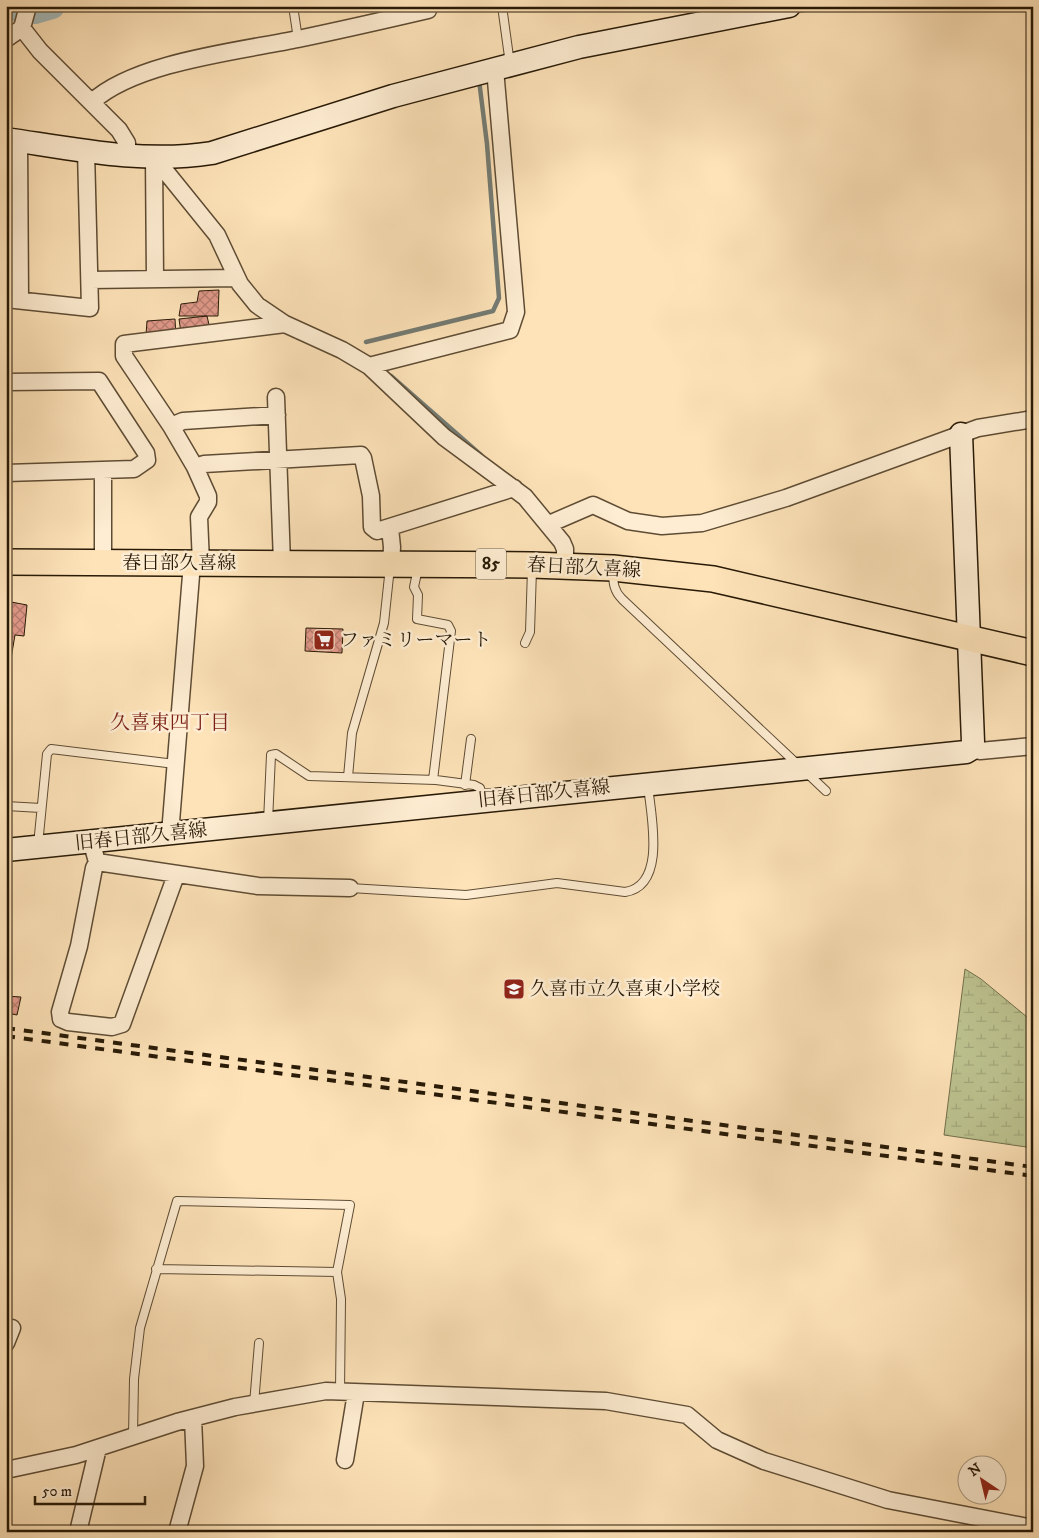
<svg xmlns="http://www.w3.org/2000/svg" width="1039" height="1538" font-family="'IM FELL DW Pica','Noto Serif JP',serif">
<defs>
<pattern id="wetland-marsh" width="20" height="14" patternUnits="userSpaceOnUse" patternTransform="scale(1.25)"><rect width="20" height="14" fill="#bdc491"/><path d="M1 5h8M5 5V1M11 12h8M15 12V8" fill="none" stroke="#a2a87c"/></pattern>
<pattern id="building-cross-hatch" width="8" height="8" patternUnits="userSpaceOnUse" patternTransform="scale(1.25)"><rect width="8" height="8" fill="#e1998a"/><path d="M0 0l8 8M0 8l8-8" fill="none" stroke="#b67c6f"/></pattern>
</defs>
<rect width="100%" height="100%" fill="#fee3b9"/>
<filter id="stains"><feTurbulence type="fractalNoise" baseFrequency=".004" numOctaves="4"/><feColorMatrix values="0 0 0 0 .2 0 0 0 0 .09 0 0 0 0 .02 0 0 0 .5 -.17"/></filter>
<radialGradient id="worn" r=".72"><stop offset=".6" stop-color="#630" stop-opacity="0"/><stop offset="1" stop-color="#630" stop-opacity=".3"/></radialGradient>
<path fill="url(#wetland-marsh)" stroke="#726f4c" d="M 965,969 L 981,979 L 1033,1022 L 1033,1148 L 944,1135 Z"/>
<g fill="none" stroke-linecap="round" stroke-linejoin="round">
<path stroke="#737b73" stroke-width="4.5" d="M 793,12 L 826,6
M 366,342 L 493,311 L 499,298 L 487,144 L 479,80
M 391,376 L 481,455"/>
<path stroke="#a5bbbb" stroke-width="26" d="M 6,7 L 35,11 L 52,6"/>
</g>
<path fill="url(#building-cross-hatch)" stroke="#281a07" d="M 219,290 L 218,316 L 179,316 L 181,304 L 197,302 L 199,291 Z
M 207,316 L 210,329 L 181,333 L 179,319 Z
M 175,319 L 176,338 L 146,335 L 147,321 Z
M 6,601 L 27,605 L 24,636 L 15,635 L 6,688 Z
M 306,628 L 343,629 L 342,653 L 305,651 Z
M 6,996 L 21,997 L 17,1015 L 6,1013 Z"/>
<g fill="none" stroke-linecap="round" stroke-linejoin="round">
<g stroke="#5e4c34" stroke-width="10">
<path id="lane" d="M 293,6 L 298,39
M 502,6 L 510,64
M 418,568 L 414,587 L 418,595 L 417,619 L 448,625 L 451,631 L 433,780
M 613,571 C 613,583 614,591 622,599 L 797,764
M 525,643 L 530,632 L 532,569
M 807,773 L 826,791
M 348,777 L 352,733 L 384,623 L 390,567
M 465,785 L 471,739
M 6,806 L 41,808
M 268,822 L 271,755 L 276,754 L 309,776 L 436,780 L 474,785 L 480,788 L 482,799
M 38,845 L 47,754 L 51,749 L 175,764
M 350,888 L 466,895 L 557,883 L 625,892 C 667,886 651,815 648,786
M 156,1269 L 337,1272
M 254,1404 L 259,1343
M 133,1436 L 134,1379 L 140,1328 L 177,1201 L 350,1205 L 337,1272 L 341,1299 L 340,1392"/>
</g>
<g stroke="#5e4c34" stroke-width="19">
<path id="street" d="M 28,6 L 22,28 L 40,51 L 119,130 L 127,143 L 127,156
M 6,39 L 22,28
M 92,102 C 135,62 240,51 298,39 C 341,30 385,20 428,10 L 428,6
M 19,141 L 20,300
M 154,157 L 217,235 L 240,284 L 257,305 L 285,324 L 342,350 L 369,366 L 444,437 L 525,497 L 562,542 L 565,549 L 565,565
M 154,157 L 155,279
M 90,280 L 237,278
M 6,299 L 90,308 L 86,151
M 369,366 L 510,330 L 516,312 L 495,69
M 6,382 L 99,381 L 146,453 L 147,460 L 134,469 L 6,473
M 276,397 L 282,563
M 171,426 L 183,421 L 277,415
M 195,467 L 204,464 L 361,455 L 363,458 L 371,496 L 372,527 L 377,531 L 514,488
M 103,472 L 103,563
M 549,524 L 593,505 L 628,521 L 662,526 L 702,523 L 786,498 L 978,428 L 1033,419
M 390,528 L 392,547 L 391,564
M 201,563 L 199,517 L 208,502 L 208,496 L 195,467 L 171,426 L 124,356 L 124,344 L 285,324
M 971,749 L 980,751 L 1033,746
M 170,834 L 192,563
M 94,851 L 97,862 L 258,886 L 350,888
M 97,862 L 94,868 L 79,946 L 60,1012 L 61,1019 L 68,1022 L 112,1027 L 122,1024 L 176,875
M 6,1343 L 12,1328
M 345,1460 L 356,1393
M 6,1470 L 76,1455 L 177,1422 L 235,1407 L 326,1391 L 606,1401 L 687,1415 L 717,1440 L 764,1461 L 888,1500 L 1033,1528
M 78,1532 L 98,1448
M 177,1532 L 195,1466 L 193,1418"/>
</g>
<g stroke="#281a07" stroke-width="25">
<path id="secondary" d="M 6,139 C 74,149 143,164 212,153 L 393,96 L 579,47 L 789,6
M 6,850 L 966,752 L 971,749 L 973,742 L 961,434"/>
</g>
<g stroke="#281a07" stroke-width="28">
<path id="primary" d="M 6,562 L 532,565 L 613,568 L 713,579 L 1033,653"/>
</g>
<use href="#lane" stroke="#feedd2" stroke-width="8"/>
<use href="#street" stroke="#feedd2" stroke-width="16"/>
<use href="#secondary" stroke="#feedd2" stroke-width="22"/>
<use href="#primary" stroke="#fee3b9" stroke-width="25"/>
<path stroke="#281a07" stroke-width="4" stroke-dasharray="9 9" stroke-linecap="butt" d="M 6,1028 L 1033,1167
M 6,1036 L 1033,1176"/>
</g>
<defs>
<g id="supermarket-square" transform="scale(1.125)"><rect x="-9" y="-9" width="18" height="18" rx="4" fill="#8f2418" stroke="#feedd2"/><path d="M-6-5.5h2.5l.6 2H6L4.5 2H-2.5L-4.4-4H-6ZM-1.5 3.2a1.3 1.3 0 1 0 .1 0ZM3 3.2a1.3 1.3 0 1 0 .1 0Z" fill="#fff"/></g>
<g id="school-square" transform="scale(1.125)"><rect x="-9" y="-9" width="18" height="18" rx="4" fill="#8f2418" stroke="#feedd2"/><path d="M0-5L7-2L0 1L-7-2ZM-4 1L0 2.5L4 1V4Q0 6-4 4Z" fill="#fff"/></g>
</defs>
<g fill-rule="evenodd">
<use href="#supermarket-square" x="324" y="640"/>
<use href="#school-square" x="514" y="989"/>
</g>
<g text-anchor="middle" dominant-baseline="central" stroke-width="5" stroke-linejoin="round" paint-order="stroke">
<rect fill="#feedd2" stroke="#685944" stroke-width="1" x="476" y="548.5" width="30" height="31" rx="4"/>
<g font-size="18" font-weight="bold" fill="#281a07">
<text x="491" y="564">85</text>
</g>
<g font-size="19" fill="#281a07" stroke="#feedd2">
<text x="179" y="563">春日部久喜線</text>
<text transform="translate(584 568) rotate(3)">春日部久喜線</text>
<text transform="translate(544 794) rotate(-6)">旧春日部久喜線</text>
<text transform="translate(141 837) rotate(-6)">旧春日部久喜線</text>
</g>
<g font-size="19" fill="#281a07" stroke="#feedd2" text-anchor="start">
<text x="340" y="640">ファミリーマート</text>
<text x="530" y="989">久喜市立久喜東小学校</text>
</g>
<g font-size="20" fill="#7a1f14" stroke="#feedd2">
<text x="170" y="723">久喜東四丁目</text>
</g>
</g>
<rect width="1039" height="1538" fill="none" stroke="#fee3b9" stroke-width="25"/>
<rect x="8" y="8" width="1024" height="1523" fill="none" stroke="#281a07" stroke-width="2.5"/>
<rect x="12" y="12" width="1014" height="1513" fill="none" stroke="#281a07"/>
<g transform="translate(982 1480) rotate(325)"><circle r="24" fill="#feedd2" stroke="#a89981"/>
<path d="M0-4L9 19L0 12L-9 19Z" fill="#8f2418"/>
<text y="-8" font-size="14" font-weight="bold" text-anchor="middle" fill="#281a07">N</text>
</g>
<path d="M35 1496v8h110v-8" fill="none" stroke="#281a07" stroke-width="2.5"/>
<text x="42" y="1496" font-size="15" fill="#281a07" stroke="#feedd2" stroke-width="4" paint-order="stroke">50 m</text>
<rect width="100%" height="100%" filter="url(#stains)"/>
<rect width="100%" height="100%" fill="url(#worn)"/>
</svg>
